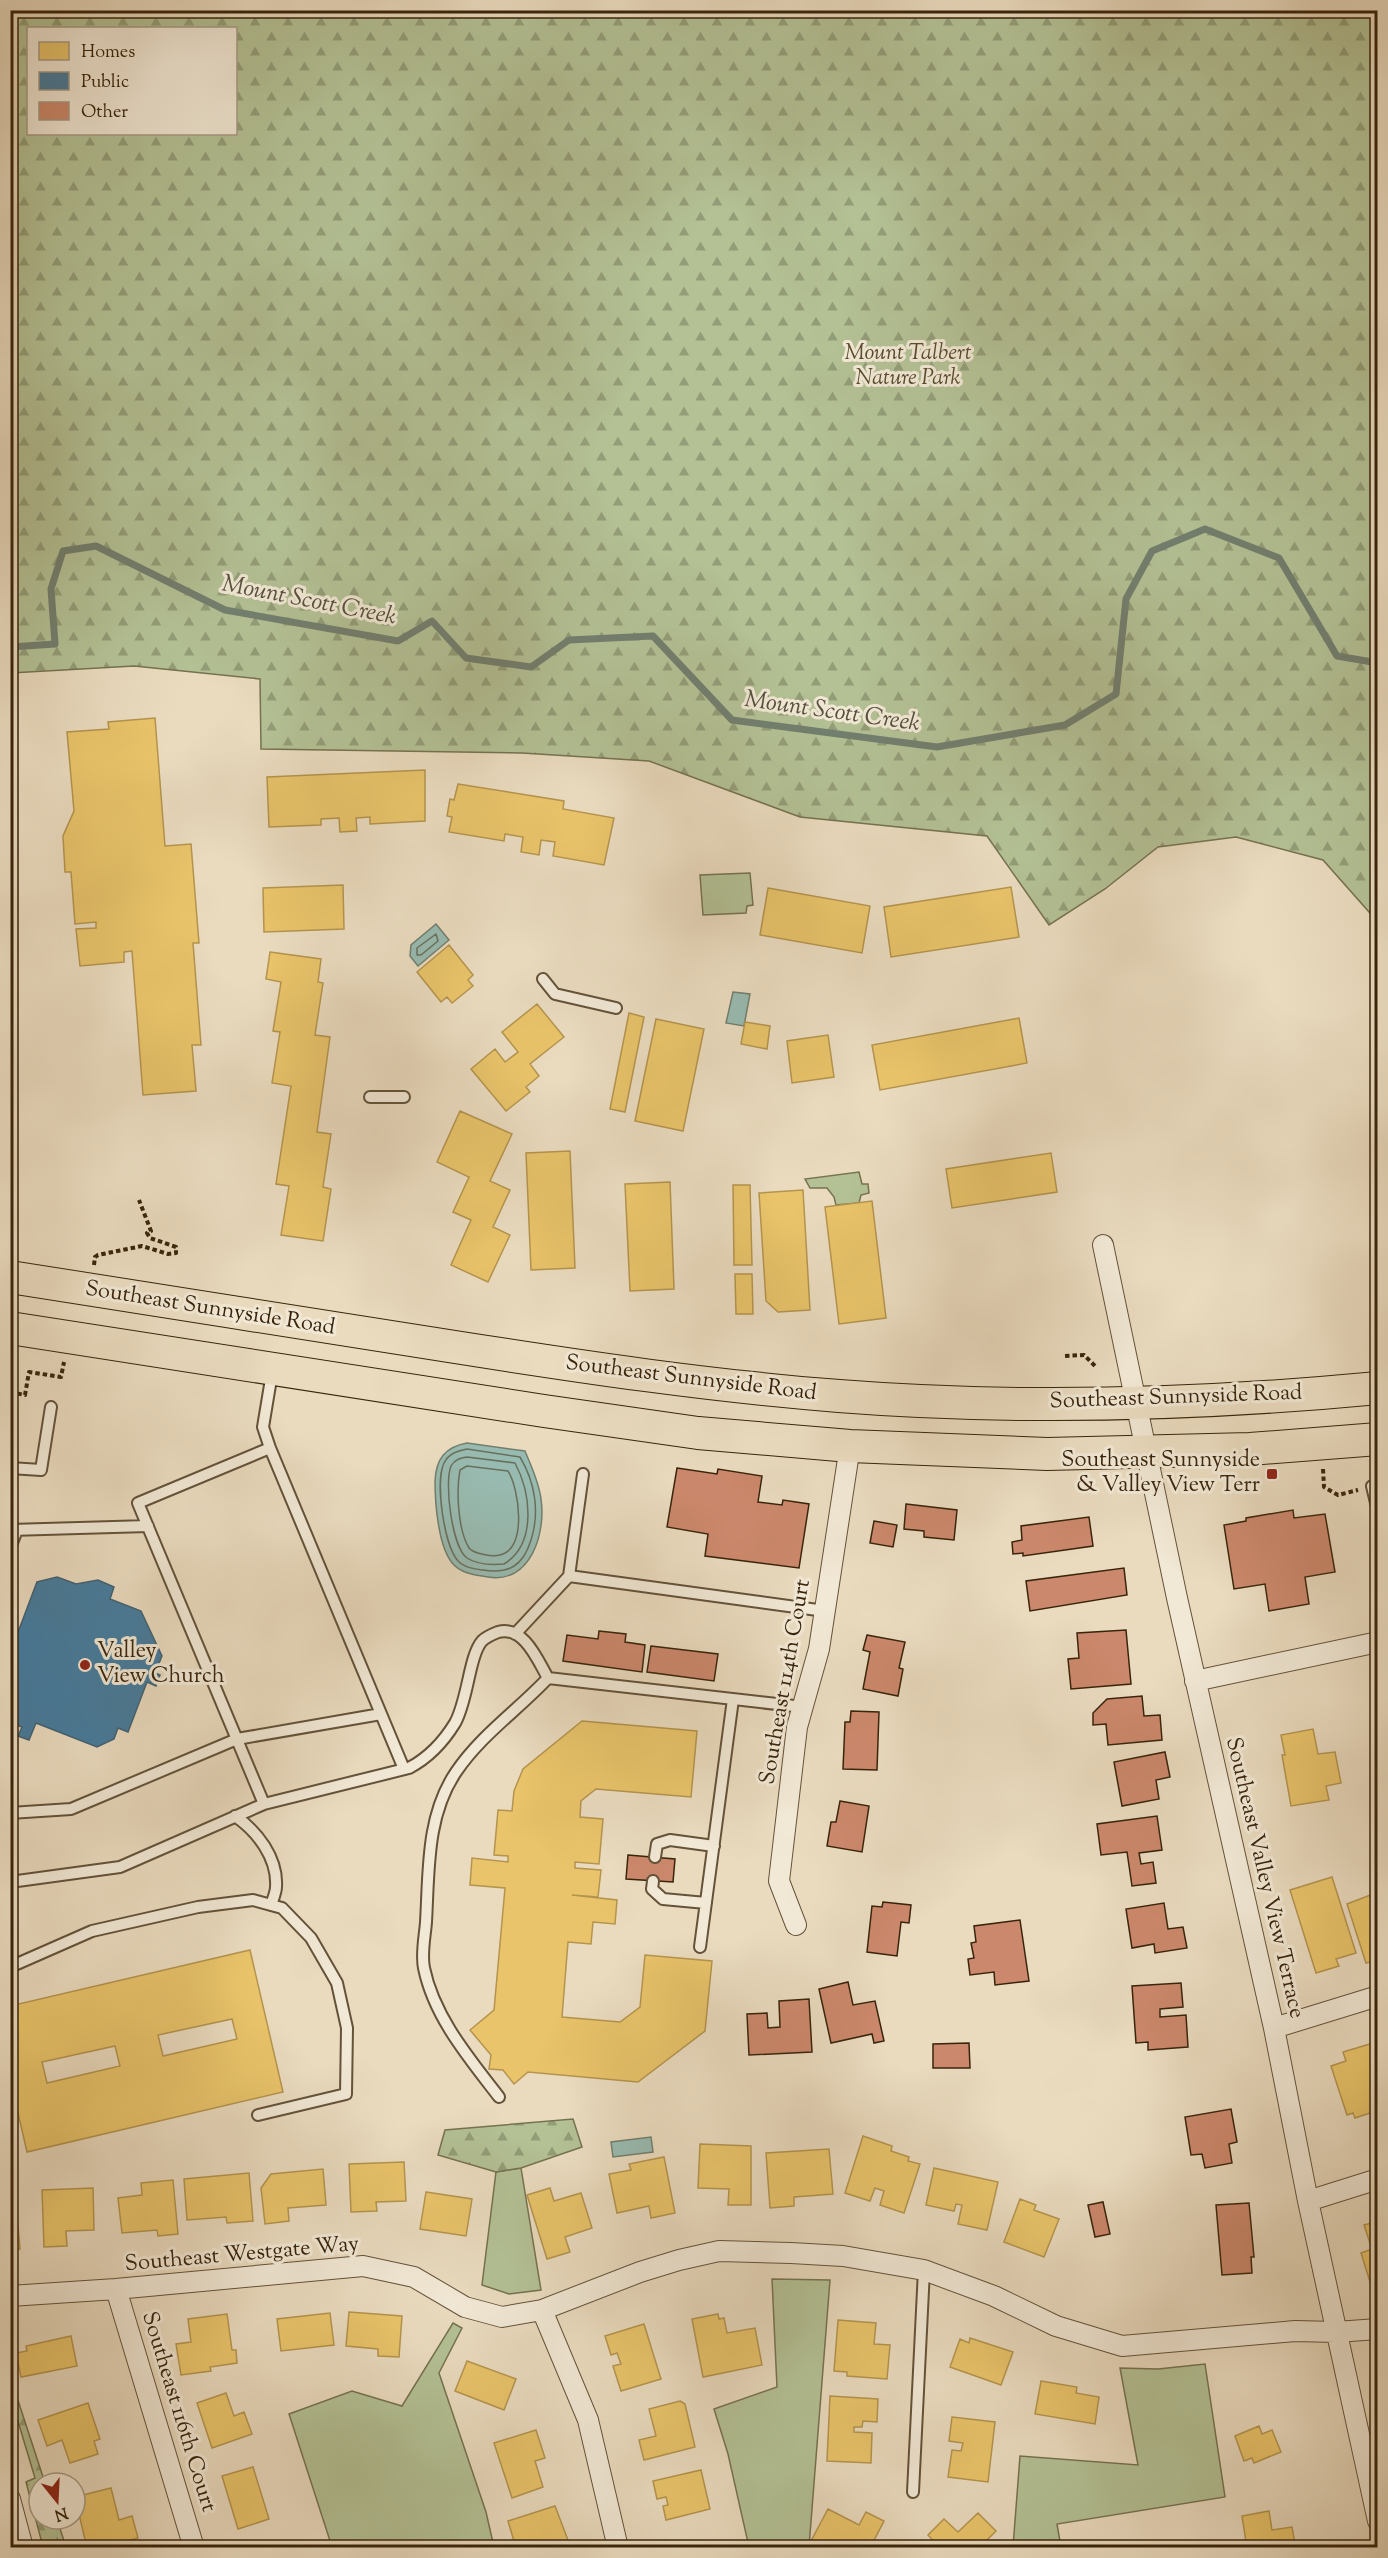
<svg xmlns="http://www.w3.org/2000/svg" width="1388" height="2558" font-family="'Sorts Mill Goudy',serif">
<defs>
<pattern id="forest-firs" width="22" height="20" patternUnits="userSpaceOnUse" patternTransform="scale(1.5)"><rect width="22" height="20" fill="#b3c195"/><path d="M5 1l3.5 6h-7zM16 11l3.5 6h-7z" fill="#939d78"/></pattern>
</defs>
<rect width="100%" height="100%" fill="#eadbbf"/>
<filter id="stains"><feTurbulence type="fractalNoise" baseFrequency=".00333" numOctaves="4"/><feColorMatrix values="0 0 0 0 .2 0 0 0 0 .09 0 0 0 0 .02 0 0 0 .5 -.17"/></filter>
<radialGradient id="worn" r=".72"><stop offset=".6" stop-color="#630" stop-opacity="0"/><stop offset="1" stop-color="#630" stop-opacity=".3"/></radialGradient>
<path fill="#b3c195" stroke="#767250" stroke-width="1.5" d="M 750,873 L 753,905 L 747,906 L 746,913 L 703,915 L 700,875 Z
M 859,1172 L 862,1184 L 868,1184 L 869,1193 L 861,1195 L 859,1203 L 836,1205 L 834,1197 L 827,1188 L 810,1188 L 805,1179 Z
M 521,2168 L 541,2290 L 509,2294 L 482,2285 L 496,2172 Z
M 772,2279 L 830,2280 L 809,2547 L 749,2547 L 728,2454 L 714,2409 L 777,2387 Z
M 453,2323 L 462,2328 L 439,2373 L 486,2512 L 494,2547 L 332,2547 L 289,2414 L 352,2391 L 402,2406 Z
M 1205,2364 L 1225,2497 L 1057,2524 L 1061,2547 L 1013,2547 L 1020,2456 L 1138,2465 L 1120,2368 L 1158,2369 Z"/>
<path fill="url(#forest-firs)" stroke="#767250" stroke-width="1.5" fill-rule="evenodd" d="M 11,10 L 1377,11 L 1377,921 L 1323,860 L 1236,837 L 1158,847 L 1105,889 L 1049,925 L 987,836 L 800,817 L 649,761 L 522,753 L 261,749 L 260,679 L 134,666 L 11,673 ZM 28,28 L 236,28 L 236,134 L 28,134 Z
M 573,2119 L 582,2147 L 521,2168 L 496,2172 L 438,2155 L 445,2130 Z
M 10,2376 L 45,2483 L 39,2483 L 39,2519 L 57,2519 L 66,2547 L 43,2547 L 26,2482 L 35,2478 L 11,2398 Z"/>
<path fill="#98bbb1" stroke="#727f6f" stroke-width="1.5" d="M 436,924 L 449,940 L 418,966 L 410,956 L 411,945 Z
M 733,992 L 750,994 L 744,1026 L 726,1023 Z
M 467,1443 L 525,1451 C 531,1466 539,1482 541,1499 C 546,1533 531,1584 488,1577 C 476,1575 463,1574 454,1565 C 438,1549 435,1502 435,1481 C 436,1459 445,1447 467,1443 Z
M 651,2137 L 653,2152 L 613,2157 L 611,2142 Z"/>
<path fill="#e9c46a" stroke="#b4944e" stroke-width="1.5" fill-rule="evenodd" d="M 155,718 L 165,846 L 191,844 L 199,943 L 193,943 L 201,1045 L 192,1045 L 196,1091 L 143,1095 L 132,951 L 124,952 L 124,962 L 80,966 L 76,929 L 96,928 L 96,922 L 75,924 L 71,872 L 65,872 L 63,836 L 74,811 L 67,732 L 109,729 L 108,722 Z
M 425,770 L 425,821 L 370,824 L 370,817 L 356,818 L 357,831 L 340,832 L 339,818 L 321,819 L 321,825 L 269,827 L 267,777 Z
M 458,784 L 564,801 L 563,809 L 614,818 L 604,865 L 553,856 L 555,842 L 541,840 L 539,855 L 521,852 L 523,837 L 505,834 L 504,841 L 449,832 L 452,817 L 447,816 L 450,799 L 454,800 Z
M 343,885 L 344,929 L 264,932 L 263,888 Z
M 1011,887 L 1019,937 L 891,957 L 884,907 Z
M 768,888 L 870,906 L 862,953 L 760,935 Z
M 449,945 L 473,975 L 468,980 L 473,986 L 452,1003 L 447,997 L 441,1002 L 417,972 Z
M 270,952 L 321,959 L 318,982 L 323,983 L 315,1035 L 330,1037 L 317,1132 L 331,1134 L 323,1187 L 331,1189 L 323,1241 L 281,1235 L 289,1186 L 276,1184 L 291,1086 L 272,1083 L 280,1032 L 273,1031 L 281,982 L 266,979 Z
M 537,1004 L 564,1037 L 530,1064 L 539,1076 L 526,1087 L 530,1092 L 506,1111 L 471,1069 L 495,1049 L 505,1062 L 518,1052 L 502,1032 Z
M 629,1013 L 644,1017 L 625,1112 L 610,1109 Z
M 1019,1018 L 1027,1063 L 880,1090 L 872,1045 Z
M 656,1019 L 704,1029 L 683,1131 L 635,1121 Z
M 745,1022 L 770,1026 L 767,1049 L 741,1044 Z
M 828,1035 L 834,1077 L 792,1083 L 787,1041 Z
M 460,1111 L 512,1134 L 490,1181 L 510,1190 L 493,1227 L 510,1235 L 488,1282 L 451,1265 L 471,1220 L 453,1212 L 469,1177 L 437,1162 Z
M 570,1151 L 575,1268 L 531,1270 L 526,1153 Z
M 1051,1153 L 1057,1192 L 952,1208 L 946,1169 Z
M 670,1182 L 674,1289 L 630,1291 L 625,1184 Z
M 733,1185 L 750,1185 L 752,1265 L 734,1265 Z
M 803,1190 L 810,1310 L 778,1312 L 766,1301 L 759,1193 Z
M 872,1201 L 886,1318 L 839,1324 L 825,1207 Z
M 735,1274 L 752,1274 L 753,1314 L 736,1314 Z
M 582,1721 L 697,1731 L 691,1797 L 596,1789 L 581,1801 L 580,1817 L 603,1819 L 599,1864 L 575,1862 L 575,1868 L 601,1870 L 598,1897 L 572,1895 L 617,1900 L 615,1924 L 593,1922 L 591,1944 L 568,1942 L 562,2017 L 620,2022 L 640,2007 L 645,1955 L 712,1961 L 705,2031 L 638,2082 L 528,2072 L 514,2084 L 503,2070 L 489,2069 L 491,2055 L 470,2030 L 494,2010 L 505,1888 L 470,1885 L 472,1858 L 508,1862 L 508,1856 L 494,1855 L 498,1810 L 512,1811 L 514,1791 L 523,1769 Z
M 1313,1729 L 1318,1754 L 1335,1752 L 1341,1783 L 1326,1786 L 1329,1800 L 1291,1806 L 1282,1755 L 1285,1755 L 1281,1735 Z
M 1332,1877 L 1356,1953 L 1336,1959 L 1339,1966 L 1316,1973 L 1290,1890 Z
M 1378,1892 L 1378,1960 L 1366,1963 L 1347,1904 Z
M 250,1950 L 283,2092 L 27,2152 L 10,2078 L 10,2006 ZM 232,2019 L 237,2039 L 163,2056 L 158,2035 ZM 115,2046 L 120,2066 L 47,2083 L 42,2062 Z
M 1370,2044 L 1378,2068 L 1378,2106 L 1372,2107 L 1373,2112 L 1355,2118 L 1353,2113 L 1347,2115 L 1331,2066 L 1346,2061 L 1343,2052 Z
M 863,2136 L 892,2146 L 891,2151 L 909,2157 L 908,2161 L 920,2164 L 904,2213 L 880,2205 L 884,2191 L 875,2188 L 870,2201 L 845,2193 Z
M 700,2144 L 751,2146 L 751,2205 L 728,2205 L 729,2189 L 698,2188 Z
M 829,2149 L 833,2194 L 794,2197 L 794,2206 L 770,2208 L 766,2153 Z
M 664,2157 L 675,2213 L 651,2218 L 649,2206 L 617,2213 L 609,2174 L 631,2170 L 629,2164 Z
M 404,2162 L 406,2201 L 376,2202 L 377,2211 L 351,2212 L 349,2164 Z
M 934,2168 L 998,2182 L 987,2230 L 958,2224 L 962,2205 L 956,2204 L 954,2211 L 926,2205 Z
M 323,2169 L 326,2205 L 288,2208 L 289,2221 L 265,2224 L 261,2188 L 271,2174 Z
M 249,2173 L 253,2221 L 227,2223 L 226,2217 L 187,2220 L 184,2179 Z
M 173,2180 L 178,2234 L 158,2236 L 157,2230 L 122,2233 L 118,2198 L 142,2195 L 141,2183 Z
M 93,2188 L 94,2230 L 66,2231 L 67,2246 L 44,2247 L 42,2190 Z
M 550,2188 L 554,2201 L 581,2193 L 592,2228 L 565,2237 L 570,2252 L 547,2259 L 527,2195 Z
M 426,2192 L 472,2199 L 466,2236 L 420,2229 Z
M 10,2194 L 15,2194 L 20,2249 L 10,2249 Z
M 1020,2199 L 1036,2205 L 1034,2210 L 1059,2219 L 1044,2257 L 1004,2242 Z
M 1378,2221 L 1378,2283 L 1371,2285 L 1361,2253 L 1372,2249 L 1364,2225 Z
M 349,2312 L 402,2316 L 399,2357 L 378,2356 L 378,2349 L 346,2346 Z
M 330,2313 L 334,2345 L 281,2351 L 277,2319 Z
M 227,2314 L 232,2350 L 236,2350 L 237,2363 L 210,2367 L 211,2371 L 181,2375 L 176,2344 L 191,2342 L 188,2319 Z
M 718,2314 L 719,2319 L 724,2318 L 727,2333 L 755,2328 L 762,2365 L 703,2377 L 692,2319 Z
M 838,2320 L 876,2323 L 874,2344 L 890,2345 L 887,2379 L 847,2376 L 847,2372 L 834,2371 Z
M 644,2324 L 661,2379 L 621,2391 L 613,2366 L 621,2364 L 617,2353 L 611,2355 L 605,2336 Z
M 71,2336 L 77,2366 L 21,2377 L 16,2353 L 27,2351 L 26,2346 Z
M 970,2338 L 1013,2352 L 1001,2385 L 950,2367 L 960,2339 L 969,2343 Z
M 467,2361 L 516,2379 L 504,2410 L 455,2391 Z
M 1041,2381 L 1077,2387 L 1076,2393 L 1099,2397 L 1095,2424 L 1035,2414 Z
M 226,2393 L 234,2416 L 244,2412 L 252,2434 L 212,2448 L 197,2403 Z
M 830,2396 L 878,2399 L 877,2422 L 863,2421 L 862,2427 L 854,2427 L 854,2432 L 872,2433 L 871,2463 L 827,2461 Z
M 680,2401 L 685,2404 L 695,2447 L 644,2460 L 639,2440 L 656,2436 L 649,2409 Z
M 88,2403 L 100,2439 L 94,2441 L 98,2454 L 70,2463 L 62,2440 L 47,2446 L 38,2420 Z
M 952,2417 L 995,2422 L 988,2482 L 948,2477 L 952,2450 L 961,2451 L 963,2443 L 949,2441 Z
M 1259,2426 L 1262,2434 L 1272,2430 L 1281,2452 L 1254,2463 L 1252,2458 L 1244,2461 L 1235,2436 Z
M 536,2430 L 545,2458 L 535,2461 L 543,2487 L 512,2498 L 494,2443 Z
M 253,2467 L 269,2519 L 238,2529 L 222,2476 Z
M 701,2470 L 710,2509 L 666,2520 L 663,2506 L 668,2505 L 666,2497 L 657,2499 L 653,2481 Z
M 111,2488 L 119,2520 L 132,2516 L 138,2538 L 100,2548 L 87,2548 L 75,2497 Z
M 555,2506 L 571,2548 L 516,2548 L 508,2521 Z
M 828,2509 L 859,2525 L 866,2512 L 884,2521 L 870,2548 L 824,2548 L 811,2541 Z
M 1269,2511 L 1272,2530 L 1292,2527 L 1295,2544 L 1276,2548 L 1247,2548 L 1242,2516 Z
M 978,2513 L 996,2531 L 979,2548 L 940,2548 L 928,2535 L 944,2519 L 958,2532 Z"/>
<path fill="#457b9d" stroke="#416172" stroke-width="1.5" d="M 57,1577 L 76,1584 L 98,1580 L 114,1587 L 110,1599 L 141,1611 L 162,1656 L 155,1673 L 160,1675 L 156,1686 L 147,1682 L 128,1732 L 118,1728 L 114,1739 L 97,1747 L 36,1723 L 29,1740 L 18,1736 L 22,1727 L 10,1723 L 10,1648 L 12,1648 L 37,1582 Z"/>
<g fill="none" stroke-linecap="round" stroke-linejoin="round">
<path stroke="#68705e" stroke-width="1.5" d="M 436,934 L 438,941 L 421,955 L 417,955 L 417,948 Z
M 467,1449 L 520,1457 C 535,1482 540,1512 531,1540 C 523,1566 509,1574 483,1570 C 475,1569 465,1568 458,1561 C 444,1545 435,1482 444,1463 C 449,1453 458,1451 467,1449 Z
M 467,1457 L 515,1463 C 531,1493 537,1544 504,1564 C 492,1565 476,1564 467,1558 C 452,1547 444,1483 451,1466 C 455,1459 461,1458 467,1457 Z
M 467,1466 L 508,1471 C 519,1488 528,1549 500,1555 C 493,1557 474,1554 469,1548 C 458,1530 456,1491 460,1470 Z"/>
<path stroke="#727f6f" stroke-width="7" d="M 10,647 L 55,644 L 51,589 L 63,551 L 96,546 L 225,610 L 398,641 L 432,621 L 466,658 L 531,667 L 569,640 L 653,636 L 732,720 L 937,747 L 1065,725 L 1116,694 L 1126,599 L 1152,551 L 1205,529 L 1279,558 L 1337,656 L 1378,663"/>
</g>
<path fill="#cc886c" stroke="#38240c" stroke-width="1.5" d="M 677,1468 L 717,1474 L 718,1469 L 762,1476 L 758,1502 L 782,1505 L 783,1500 L 809,1504 L 799,1568 L 705,1556 L 708,1534 L 667,1527 Z
M 906,1504 L 957,1510 L 954,1540 L 924,1537 L 924,1531 L 904,1529 Z
M 1293,1510 L 1294,1518 L 1325,1514 L 1335,1572 L 1305,1577 L 1309,1604 L 1269,1611 L 1265,1584 L 1234,1589 L 1224,1525 L 1246,1521 L 1246,1518 Z
M 1089,1517 L 1093,1546 L 1023,1556 L 1023,1553 L 1013,1554 L 1012,1542 L 1022,1540 L 1021,1526 Z
M 874,1521 L 897,1525 L 893,1547 L 870,1543 Z
M 1124,1568 L 1127,1595 L 1030,1611 L 1026,1581 Z
M 1126,1630 L 1131,1684 L 1071,1689 L 1068,1659 L 1079,1658 L 1077,1633 Z
M 599,1631 L 626,1634 L 625,1642 L 645,1645 L 642,1672 L 563,1661 L 567,1635 L 598,1639 Z
M 867,1635 L 905,1642 L 899,1668 L 903,1669 L 898,1696 L 863,1689 L 870,1652 L 863,1650 Z
M 651,1646 L 718,1654 L 714,1681 L 647,1672 Z
M 1142,1696 L 1144,1716 L 1160,1715 L 1162,1740 L 1108,1745 L 1106,1724 L 1093,1725 L 1093,1713 L 1107,1699 Z
M 851,1711 L 879,1712 L 877,1770 L 843,1769 L 845,1722 L 850,1722 Z
M 1165,1752 L 1170,1777 L 1156,1780 L 1159,1799 L 1122,1806 L 1114,1762 Z
M 840,1801 L 869,1806 L 862,1852 L 827,1846 L 831,1822 L 836,1822 Z
M 1157,1816 L 1162,1850 L 1139,1853 L 1141,1864 L 1153,1862 L 1156,1883 L 1132,1886 L 1127,1852 L 1101,1855 L 1097,1824 Z
M 628,1855 L 675,1859 L 673,1882 L 626,1879 Z
M 883,1902 L 911,1905 L 909,1923 L 901,1922 L 897,1956 L 867,1952 L 872,1906 L 882,1907 Z
M 1164,1903 L 1168,1929 L 1183,1927 L 1187,1948 L 1155,1953 L 1154,1944 L 1132,1948 L 1126,1909 Z
M 1020,1920 L 1029,1981 L 995,1985 L 994,1972 L 970,1975 L 968,1959 L 974,1958 L 971,1943 L 976,1942 L 974,1926 Z
M 848,1982 L 853,2005 L 875,2001 L 884,2041 L 874,2043 L 872,2034 L 831,2043 L 819,1989 Z
M 1181,1983 L 1183,2007 L 1160,2009 L 1160,2017 L 1186,2015 L 1188,2047 L 1148,2050 L 1148,2042 L 1136,2043 L 1132,1986 Z
M 809,1999 L 812,2052 L 749,2055 L 747,2014 L 767,2013 L 768,2028 L 780,2027 L 779,2001 Z
M 969,2043 L 970,2068 L 933,2068 L 933,2044 Z
M 1231,2109 L 1237,2142 L 1229,2144 L 1232,2163 L 1205,2168 L 1202,2154 L 1191,2155 L 1185,2117 Z
M 1103,2202 L 1110,2234 L 1095,2237 L 1088,2205 Z
M 1249,2203 L 1254,2257 L 1251,2257 L 1252,2273 L 1222,2275 L 1216,2205 Z"/>
<g fill="none" stroke-linecap="round" stroke-linejoin="round">
<g stroke="#645239" stroke-width="14">
<path id="service" d="M 543,979 L 555,994 L 616,1008
M 370,1097 L 404,1097
M 270,1448 L 263,1427 L 272,1373
M 10,1468 L 41,1470 L 51,1407
M 583,1474 L 569,1576 L 825,1611
M 1372,1486 L 1378,1511
M 10,1530 L 148,1526
M 10,1548 L 17,1530
M 515,1634 L 569,1576
M 264,1804 L 138,1503 L 270,1448 L 404,1769
M 10,1813 L 71,1809 L 237,1739 L 381,1714
M 235,1816 C 257,1831 278,1858 276,1887 C 276,1892 273,1899 271,1905
M 655,1857 L 657,1844 L 670,1840 L 714,1846
M 653,1881 L 652,1889 L 663,1899 L 706,1903
M 10,1882 L 120,1867 L 264,1804 L 409,1768 C 428,1758 444,1741 455,1723 C 468,1700 469,1656 482,1641 C 486,1637 493,1634 498,1632 C 524,1625 538,1661 548,1678 L 803,1707
M 700,1947 L 733,1699
M 10,1967 L 92,1931 L 198,1907 L 253,1900 L 282,1908 L 311,1938 L 337,1983 L 347,2028 L 346,2094 L 258,2115
M 499,2097 C 469,2058 434,2017 424,1968 C 421,1954 425,1936 426,1922 C 429,1872 426,1816 456,1772 C 481,1735 518,1710 548,1678
M 913,2492 L 924,2270"/>
</g>
<g stroke="#645239" stroke-width="22">
<path id="minor" d="M 1103,1245 L 1177,1598 L 1274,2028 L 1308,2201 L 1378,2521
M 1195,1681 L 1378,1642
M 796,1925 L 779,1881 L 797,1727 L 819,1649 L 850,1446
M 1274,2028 L 1378,1996
M 1308,2201 L 1378,2179
M 116,2289 L 194,2548
M 10,2296 L 116,2289 L 363,2266 L 414,2277 L 465,2307 L 502,2317 L 542,2310 L 640,2272 L 679,2260 L 719,2251 L 791,2253 L 843,2256 L 924,2270 L 994,2296 L 1056,2326 L 1122,2346 L 1295,2331 L 1336,2332 L 1378,2329
M 542,2310 L 588,2420 L 618,2548
M 10,2499 L 23,2548"/>
</g>
<g stroke="#38240c" stroke-width="34">
<path id="primary" d="M 10,1277 C 159,1300 306,1324 455,1347 C 582,1367 710,1386 839,1396 C 1017,1410 1199,1405 1378,1388
M 10,1328 L 544,1411 L 698,1433 L 850,1446 L 1047,1454 L 1250,1449 L 1378,1439"/>
</g>
<path stroke="#38240c" stroke-width="4" stroke-dasharray="4.5 3" stroke-linecap="butt" d="M 94,1265 L 95,1257 L 98,1255 L 142,1246 L 168,1254 L 176,1253 L 176,1247 L 150,1238 L 147,1233 L 151,1231 L 139,1200
M 1065,1356 L 1084,1355 L 1096,1367
M 10,1392 L 25,1395 L 29,1372 L 61,1377 L 64,1362
M 1323,1469 L 1324,1487 L 1338,1495 L 1358,1490"/>
<use href="#service" stroke="#f1e8d5" stroke-width="10"/>
<use href="#minor" stroke="#f1e8d5" stroke-width="20"/>
<use href="#primary" stroke="#eadbbf" stroke-width="32"/>
</g>
<g fill="#8f2418" stroke="#f1e8d5" stroke-width="2">
<rect x="1266" y="1468" width="12" height="12" rx="3"/>
<circle cx="85" cy="1665" r="6"/>
</g>
<g text-anchor="middle" dominant-baseline="central" stroke-width="6" stroke-linejoin="round" paint-order="stroke">
<g font-size="22" font-style="italic" fill="#574b2e" stroke="#f1e8d5">
<text x="908" y="354">Mount Talbert<tspan x="908" dy="25">Nature Park</tspan></text>
</g>
<g font-size="22" fill="#38240c" stroke="#f1e8d5">
<text transform="translate(210 1309) rotate(9)">Southeast Sunnyside Road</text>
<text transform="translate(691 1379) rotate(7)">Southeast Sunnyside Road</text>
<text transform="translate(1176 1398) rotate(-2)">Southeast Sunnyside Road</text>
<text transform="translate(786 1682) rotate(-80)">Southeast 114th Court</text>
<text transform="translate(1264 1878) rotate(77)">Southeast Valley View Terrace</text>
<text transform="translate(242 2255) rotate(-5)">Southeast Westgate Way</text>
<text transform="translate(178 2412) rotate(73)">Southeast 116th Court</text>
</g>
<g font-size="22" fill="#38240c" stroke="#f1e8d5" text-anchor="end">
<text x="1260" y="1461">Southeast Sunnyside<tspan x="1260" dy="25">&amp; Valley View Terr</tspan></text>
<text x="97" y="1652" text-anchor="start">Valley<tspan x="97" dy="25">View Church</tspan></text>
</g>
<g font-size="24" font-style="italic" fill="#55513e" stroke="#f1e8d5">
<text transform="translate(309 601) rotate(11)">Mount Scott Creek</text>
<text transform="translate(832 712) rotate(8)">Mount Scott Creek</text>
</g>
</g>
<rect width="1388" height="2558" fill="none" stroke="#eadbbf" stroke-width="36"/>
<rect x="12" y="12" width="1364" height="2534" fill="none" stroke="#38240c" stroke-width="3"/>
<rect x="18" y="18" width="1352" height="2522" fill="none" stroke="#38240c" stroke-width="1.5"/>
<rect x="27" y="27" width="210" height="108" fill="#f1e8d5" stroke="#a79a85" stroke-width="1.5"/>
<rect x="39" y="42" width="30" height="18" fill="#e9c46a" stroke="#a79a85" stroke-width="1.5"/>
<text x="81" y="57" font-size="18" fill="#38240c">Homes</text>
<rect x="39" y="72" width="30" height="18" fill="#457b9d" stroke="#a79a85" stroke-width="1.5"/>
<text x="81" y="87" font-size="18" fill="#38240c">Public</text>
<rect x="39" y="102" width="30" height="18" fill="#cc886c" stroke="#a79a85" stroke-width="1.5"/>
<text x="81" y="117" font-size="18" fill="#38240c">Other</text>
<g transform="translate(57 2501) rotate(162)"><circle r="28" fill="#f1e8d5" stroke="#a79a85" stroke-width="1.5"/>
<path d="M0-4.5L10 22L0 15L-10 22Z" fill="#8f2418"/>
<text y="-9" font-size="16" font-weight="bold" text-anchor="middle" fill="#38240c">N</text>
</g>
<rect width="100%" height="100%" filter="url(#stains)"/>
<rect width="100%" height="100%" fill="url(#worn)"/>
</svg>
